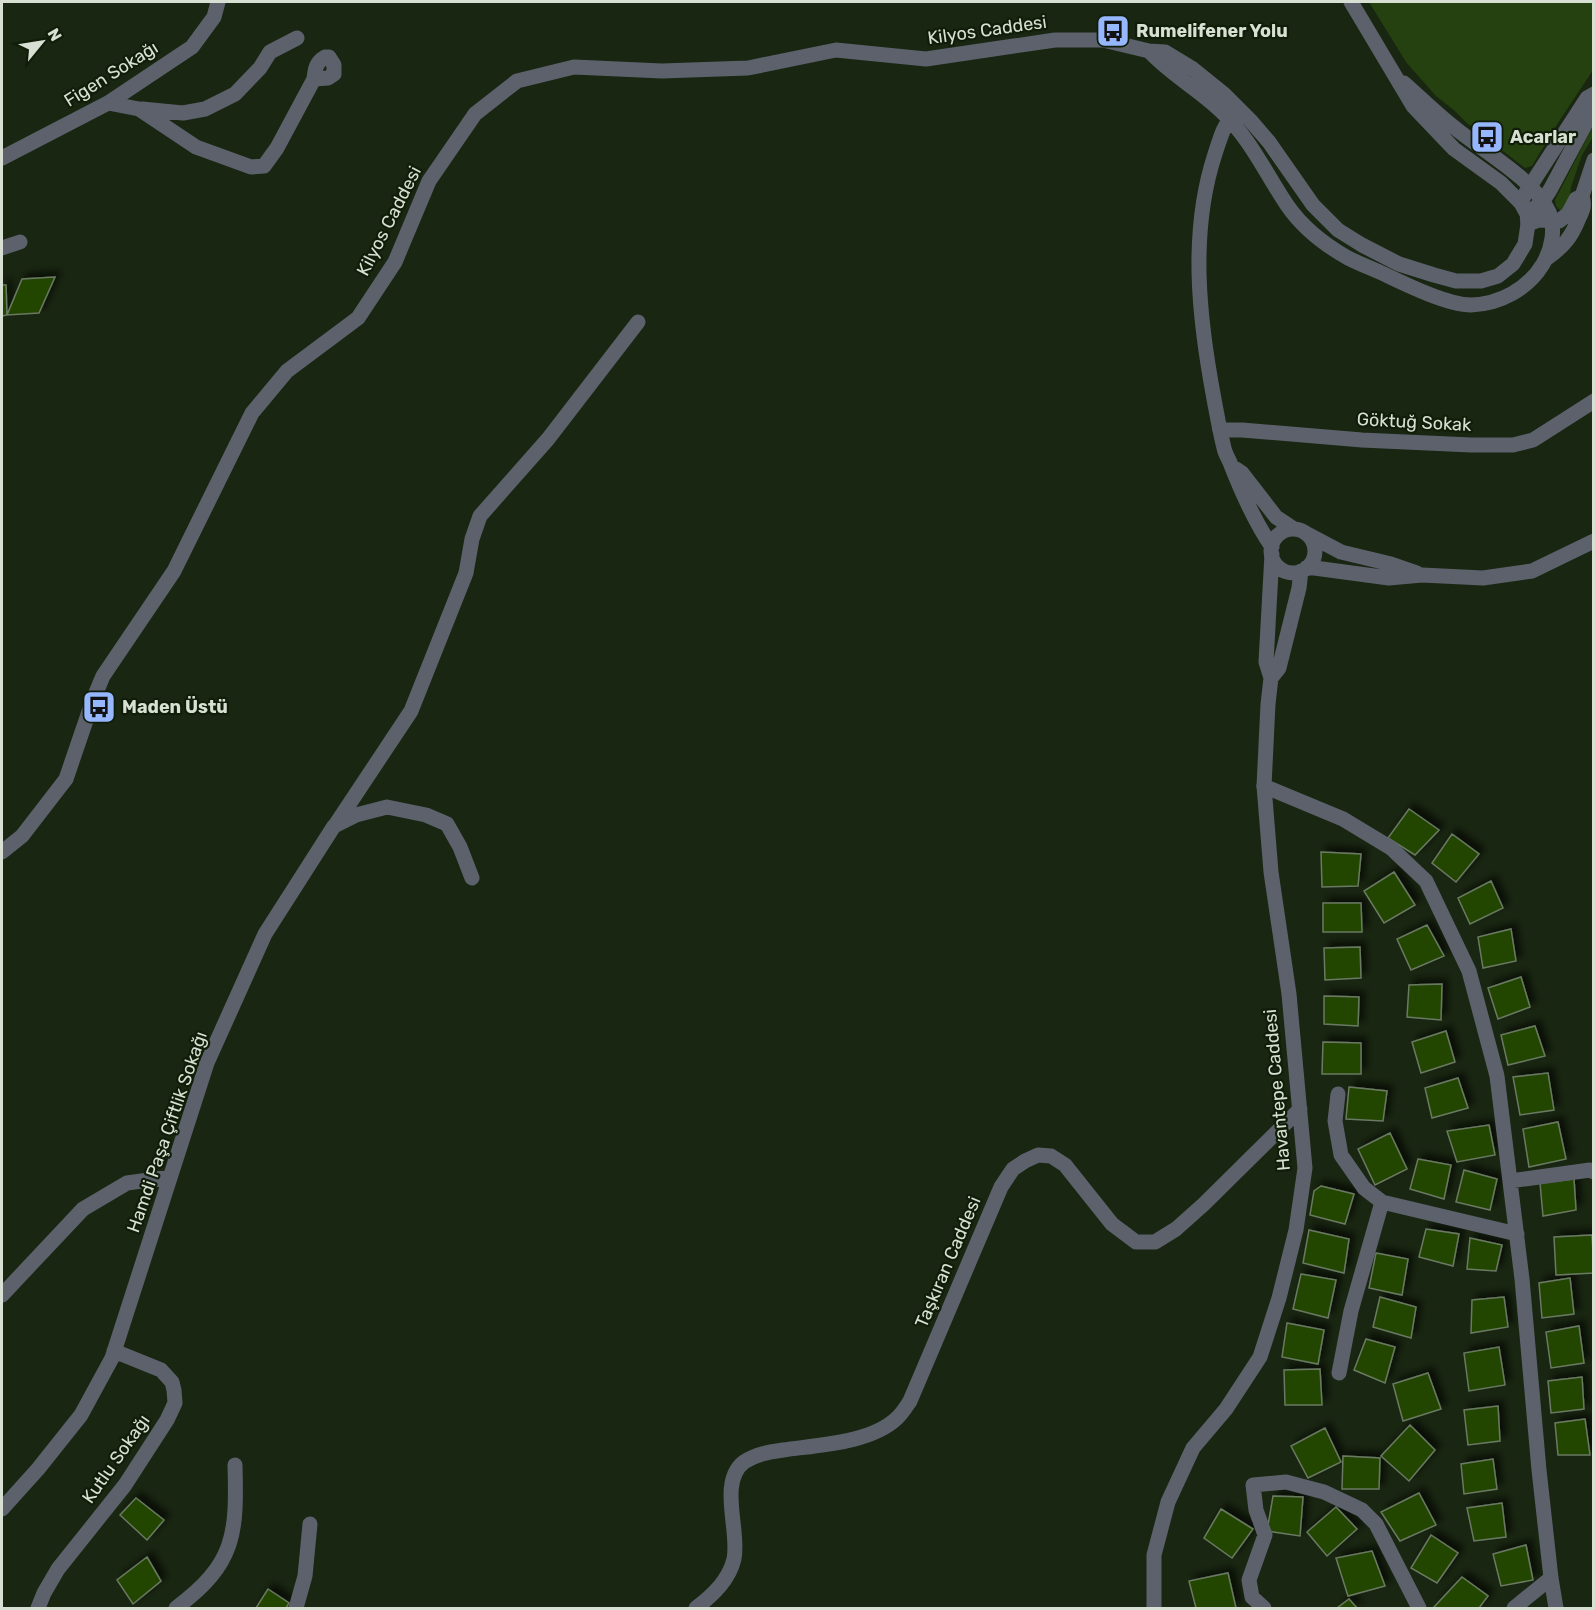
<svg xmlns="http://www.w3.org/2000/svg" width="1595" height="1610" font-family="Rubik,sans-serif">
<defs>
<filter id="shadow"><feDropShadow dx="5.5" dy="-5.5" stdDeviation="3" flood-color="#0009"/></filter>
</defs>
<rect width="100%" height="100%" fill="#192611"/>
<path fill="#254110" d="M 1369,2 L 1593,2 L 1593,70 L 1556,126 L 1532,166 L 1525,168 L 1467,123 L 1455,111 L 1436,96 L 1406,62 Z
M 1593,126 L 1593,137 L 1582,155 L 1571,187 L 1569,203 L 1564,209 L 1560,210 L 1556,206 L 1555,200 Z"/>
<path fill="#214500" stroke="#6a7a62" stroke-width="1.5" filter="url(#shadow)" d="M 55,277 L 39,313 L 7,315 L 22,279 Z
M 2,285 L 6,285 L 7,315 L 2,316 Z
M 1409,809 L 1439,830 L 1415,855 L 1388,838 Z
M 1452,834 L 1479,854 L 1456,882 L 1432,863 Z
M 1321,852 L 1361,854 L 1358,886 L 1322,887 Z
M 1394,872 L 1415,905 L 1384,923 L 1364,891 Z
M 1491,881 L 1503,908 L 1470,924 L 1458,898 Z
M 1323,903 L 1361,903 L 1362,932 L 1323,932 Z
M 1427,925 L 1444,956 L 1411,970 L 1397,939 Z
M 1511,929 L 1516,961 L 1483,968 L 1478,937 Z
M 1360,947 L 1361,978 L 1325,980 L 1324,948 Z
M 1521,977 L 1530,1007 L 1498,1019 L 1488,988 Z
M 1442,984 L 1441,1020 L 1407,1017 L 1409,985 Z
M 1324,996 L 1359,997 L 1358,1026 L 1324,1024 Z
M 1535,1026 L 1545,1056 L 1508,1065 L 1501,1035 Z
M 1446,1031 L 1455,1062 L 1421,1073 L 1412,1042 Z
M 1323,1042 L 1361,1043 L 1361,1074 L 1322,1074 Z
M 1548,1073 L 1554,1110 L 1520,1115 L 1513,1077 Z
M 1458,1078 L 1468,1108 L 1432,1118 L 1425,1088 Z
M 1349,1087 L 1387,1091 L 1383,1121 L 1346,1119 Z
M 1558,1122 L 1566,1159 L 1529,1167 L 1523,1129 Z
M 1489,1125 L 1495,1155 L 1457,1162 L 1447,1131 Z
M 1390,1133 L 1407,1169 L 1375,1185 L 1358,1149 Z
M 1418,1159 L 1451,1165 L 1444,1199 L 1410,1189 Z
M 1464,1170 L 1497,1179 L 1490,1210 L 1456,1202 Z
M 1574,1179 L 1576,1210 L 1543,1216 L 1540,1183 Z
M 1321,1186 L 1354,1194 L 1345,1224 L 1310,1215 L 1314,1191 Z
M 1426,1229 L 1459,1234 L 1453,1266 L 1419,1257 Z
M 1309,1230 L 1349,1239 L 1344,1273 L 1303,1263 Z
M 1592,1235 L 1594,1273 L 1556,1275 L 1554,1237 Z
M 1470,1238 L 1502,1245 L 1496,1271 L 1467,1269 Z
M 1376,1253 L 1408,1259 L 1402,1295 L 1369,1288 Z
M 1301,1274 L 1336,1280 L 1328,1318 L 1293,1309 Z
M 1570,1278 L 1574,1314 L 1542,1318 L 1539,1283 Z
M 1380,1297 L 1416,1307 L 1411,1338 L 1373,1327 Z
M 1504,1297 L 1508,1327 L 1471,1333 L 1472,1300 Z
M 1287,1323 L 1324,1330 L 1318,1364 L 1282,1357 Z
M 1579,1326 L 1584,1363 L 1551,1368 L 1546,1332 Z
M 1366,1339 L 1395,1347 L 1385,1383 L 1354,1370 Z
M 1499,1347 L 1505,1385 L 1469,1391 L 1464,1353 Z
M 1320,1369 L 1322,1405 L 1285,1405 L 1284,1370 Z
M 1428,1373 L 1441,1409 L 1403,1421 L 1393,1384 Z
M 1582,1377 L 1584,1409 L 1551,1413 L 1548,1381 Z
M 1498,1406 L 1500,1441 L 1468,1445 L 1464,1410 Z
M 1585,1419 L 1590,1455 L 1558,1455 L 1555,1423 Z
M 1410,1425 L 1435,1450 L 1409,1481 L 1381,1456 Z
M 1325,1428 L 1341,1462 L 1308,1478 L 1291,1446 Z
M 1343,1456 L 1380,1458 L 1379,1489 L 1342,1489 Z
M 1493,1459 L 1497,1489 L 1464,1494 L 1461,1464 Z
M 1419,1493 L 1436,1525 L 1400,1541 L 1381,1512 Z
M 1273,1496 L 1303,1497 L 1300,1536 L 1267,1531 Z
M 136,1498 L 164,1520 L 147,1540 L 120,1515 Z
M 1502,1503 L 1506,1537 L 1474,1541 L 1467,1508 Z
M 1336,1507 L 1357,1529 L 1327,1556 L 1307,1532 Z
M 1221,1509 L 1253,1529 L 1232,1558 L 1204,1538 Z
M 1431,1535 L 1458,1553 L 1437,1583 L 1411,1568 Z
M 1526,1545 L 1533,1580 L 1501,1586 L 1493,1554 Z
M 1372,1551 L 1385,1586 L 1348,1596 L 1336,1558 Z
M 147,1557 L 161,1581 L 133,1604 L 117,1580 Z
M 1228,1573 L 1236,1608 L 1196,1608 L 1189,1581 Z
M 1462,1577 L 1488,1596 L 1479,1608 L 1436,1608 L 1434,1607 Z
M 268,1589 L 289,1603 L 286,1608 L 256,1608 Z
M 1349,1599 L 1357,1608 L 1337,1608 Z"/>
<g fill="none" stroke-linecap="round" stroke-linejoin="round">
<path stroke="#5c616c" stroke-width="15" d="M 108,103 L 139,109 L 196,147 L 251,167 L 264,166 L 277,148 L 314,79 C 315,69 316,62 325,57 L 329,57 L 334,65 L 334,74 L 328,78 L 314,79
M 142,109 L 183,113 L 205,109 L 235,94 L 260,68 L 270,52 L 297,38
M 2,158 L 108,103 L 192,47 L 214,17 L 218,2
M 1582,196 L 1594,160
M 1521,203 L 1525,194 L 1587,98 L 1594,94
M 1527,214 L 1542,202 L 1550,190 L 1594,108
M 1528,224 L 1539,220 L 1559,221 L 1568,214 L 1576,199 L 1582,196
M 2,248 L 20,242
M 1546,259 C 1564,246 1571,238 1579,218 C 1583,210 1585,205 1582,196
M 1220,430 L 1242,430 L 1362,440 L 1471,445 L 1513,445 L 1533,440 L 1594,401
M 1264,786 L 1343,819 L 1391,848 L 1426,881 L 1469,971 L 1497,1076 L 1522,1279 L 1539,1470 L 1551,1578 L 1556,1608
M 336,824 L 411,711 L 466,573 L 472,539 L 480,516 L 548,439 L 638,322
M 1338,1094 L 1335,1121 L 1341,1155 L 1364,1188 L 1382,1202 L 1517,1234
M 1510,1181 L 1590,1170 L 1594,1172
M 2,1295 L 83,1209 L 127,1183 L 170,1177
M 1339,1373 L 1351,1311 L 1382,1202
M 2,1509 L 38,1469 L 81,1415 L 112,1358 L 207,1063 L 265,934 L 334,826 L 356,815 L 387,807 L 426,815 L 447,824 L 460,847 L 472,878
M 38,1608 L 44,1593 L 58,1569 L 125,1485 L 167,1420 L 175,1403 L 174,1390 L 172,1382 L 161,1370 L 114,1351
M 176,1608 C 235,1564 237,1535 235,1465
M 296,1608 L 305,1576 L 310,1524
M 1264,1608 L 1252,1597 L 1249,1580 L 1265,1535 L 1256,1510 L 1253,1485 L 1286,1482 L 1324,1492 L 1362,1510 L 1376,1524 L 1419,1608
M 1514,1608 L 1551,1578"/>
<path stroke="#5c616c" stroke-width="15" d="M 1149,51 C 1171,75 1200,90 1222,112 C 1250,138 1266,174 1287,205 C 1302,227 1325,245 1348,258 C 1360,264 1373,269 1386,275 C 1407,285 1448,305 1471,305 C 1500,304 1528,289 1543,264 C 1552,249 1556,228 1549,212 C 1534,179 1483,151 1455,128 C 1437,114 1421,98 1404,83
M 1234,113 C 1223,126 1220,139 1215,154 C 1189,233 1199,319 1214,399 C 1217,415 1220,432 1224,448 C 1225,454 1229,459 1231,465 C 1242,493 1254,521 1272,547
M 1236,469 L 1242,473 L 1276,517 L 1294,529
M1271 551a22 22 0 1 1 44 0a22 22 0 1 1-44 0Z
M 1307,534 L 1341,552 L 1391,564 L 1417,573
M 1307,567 L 1389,578 L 1422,575 L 1483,578 L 1532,571 L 1594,541
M 1271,678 L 1279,668 L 1299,588 L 1301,571
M 2,852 L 22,836 L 66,779 L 93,700 L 103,676 L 174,571 L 252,413 L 287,371 L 358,318 L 395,262 L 429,181 L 475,114 L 517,81 L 574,67 L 662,71 L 748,68 L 836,50 L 926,59 L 1055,40 L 1103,40 L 1149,51 L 1165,52 L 1193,69 L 1224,94 L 1250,120 L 1269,142 L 1313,205 L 1338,230 L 1362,245 L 1399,264 L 1434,275 L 1456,281 L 1481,281 L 1498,276 L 1513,264 L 1525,244 L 1528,224 L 1527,214 L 1521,203 L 1501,183 L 1454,149 L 1413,106 L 1351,2
M 696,1608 C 713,1595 729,1580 734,1559 C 740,1531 718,1482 744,1462 C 756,1454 769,1452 783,1450 C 818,1445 870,1443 896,1419 C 902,1414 906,1407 910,1401 L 1001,1187 L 1013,1169 L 1025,1161 L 1038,1155 L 1051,1156 L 1065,1165 L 1112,1224 L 1136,1242 L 1155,1242 L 1176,1229 L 1204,1204 L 1300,1109
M 1154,1608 L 1154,1555 L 1168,1502 L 1193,1448 L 1226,1409 L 1260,1357 L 1279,1298 L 1296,1230 L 1305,1168 L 1289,994 L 1271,872 L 1264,786 L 1268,704 L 1271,678 L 1266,662 L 1272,554"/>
</g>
<defs>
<g id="bus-square" transform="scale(1.725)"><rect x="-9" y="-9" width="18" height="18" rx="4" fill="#96b6fd" stroke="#101d08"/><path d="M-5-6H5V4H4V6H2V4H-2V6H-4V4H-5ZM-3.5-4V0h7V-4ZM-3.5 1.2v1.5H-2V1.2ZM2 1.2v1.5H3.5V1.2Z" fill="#111"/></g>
</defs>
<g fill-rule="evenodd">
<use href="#bus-square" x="1113" y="31"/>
<use href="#bus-square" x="1487" y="137"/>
<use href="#bus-square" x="99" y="707"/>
</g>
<g text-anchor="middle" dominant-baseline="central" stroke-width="4.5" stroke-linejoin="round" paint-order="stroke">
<g font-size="18" fill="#d7e0d2" stroke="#101d08">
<text transform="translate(987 30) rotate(-8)">Kilyos Caddesi</text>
<text transform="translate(111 74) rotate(-32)">Figen Sokağı</text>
<text transform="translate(389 221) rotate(-63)">Kilyos Caddesi</text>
<text transform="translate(1414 422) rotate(3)">Göktuğ Sokak</text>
<text transform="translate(1277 1090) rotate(-95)">Havantepe Caddesi</text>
<text transform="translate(167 1132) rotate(-71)">Hamdi Paşa Çiftlik Sokağı</text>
<text transform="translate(948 1262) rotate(-67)">Taşkıran Caddesi</text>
<text transform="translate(116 1459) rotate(-55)">Kutlu Sokağı</text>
</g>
<g font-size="18" font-weight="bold" fill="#d7e0d2" stroke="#101d08" text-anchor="start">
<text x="1136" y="31">Rumelifener Yolu</text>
<text x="1510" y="137">Acarlar</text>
<text x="122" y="707">Maden Üstü</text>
</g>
</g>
<rect width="1595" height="1610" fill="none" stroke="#d7e0d2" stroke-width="6"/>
<g transform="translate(42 42) rotate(60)" stroke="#101d08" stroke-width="4.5" paint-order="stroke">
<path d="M0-4.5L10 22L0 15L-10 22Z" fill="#d7e0d2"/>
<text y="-9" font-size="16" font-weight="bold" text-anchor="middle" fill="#d7e0d2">N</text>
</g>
</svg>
